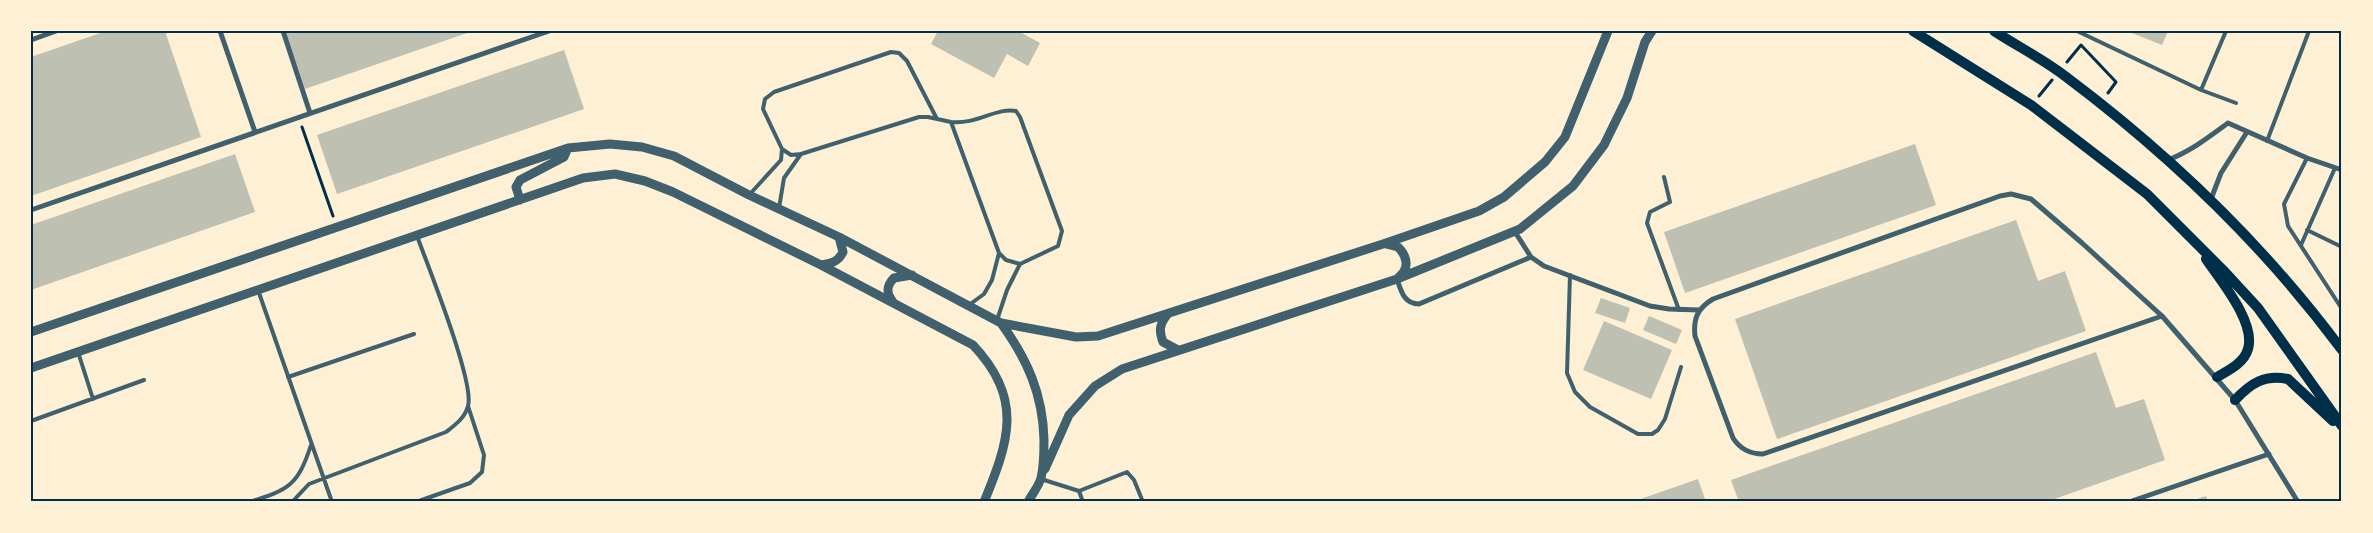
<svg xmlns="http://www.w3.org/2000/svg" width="2373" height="533" font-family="'PT Sans Narrow',sans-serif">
<rect width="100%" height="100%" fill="#fdf0d5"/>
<path fill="#bec0b2" d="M 106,31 L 165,31 L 201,137 L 31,196 L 31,57 Z
M 285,31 L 470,31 L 470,32 L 305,89 Z
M 938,31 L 1018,31 L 1040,43 L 1028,66 L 1007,54 L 994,78 L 931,44 Z
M 2127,31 L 2168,31 L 2162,45 Z
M 564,50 L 584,109 L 337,194 L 317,135 Z
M 1915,144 L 1936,205 L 1685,293 L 1664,232 Z
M 235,154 L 255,212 L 31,290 L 31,225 Z
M 2016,220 L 2038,281 L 2065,271 L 2086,331 L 1777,439 L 1735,319 Z
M 1601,298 L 1630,308 L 1625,323 L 1595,313 Z
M 1649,316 L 1682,330 L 1676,344 L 1643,330 Z
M 1604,321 L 1672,350 L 1651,399 L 1583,370 Z
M 2096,352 L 2116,408 L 2144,399 L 2165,460 L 2046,502 L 1739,502 L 1731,480 Z
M 1698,479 L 1706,502 L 1635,502 L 1635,501 Z
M 2206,496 L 2208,502 L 2191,502 L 2191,501 Z"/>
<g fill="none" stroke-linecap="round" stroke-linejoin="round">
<path stroke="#003049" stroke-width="3" d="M 2067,62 L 2081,45 L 2116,82 L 2108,93
M 2039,96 L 2052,80
M 302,127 L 333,216"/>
<path stroke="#3f606c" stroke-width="4" d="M 2077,31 L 2201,90 L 2236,103
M 2201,90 L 2226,31
M 951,122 C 976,125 997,107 1016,111 L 1020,117 L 1062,231 L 1058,246 L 1020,264 L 1007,290 L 997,320
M 2267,141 L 2309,31
M 782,149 L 791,155 L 801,154
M 2307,158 L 2284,204 L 2288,226 L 2342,309
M 1664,177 L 1670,202 L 1650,212 L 1647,223 L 1679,310
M 750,194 L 781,160 L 782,149 L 763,109 L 765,99 L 774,92 L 891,52 L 899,53 L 907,61 L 937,119
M 779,208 L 784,178 L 801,154 L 919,117 L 928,117 L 951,122 L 999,253 L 992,280 L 984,294 L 969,305
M 2307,230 L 2342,247
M 2301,245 L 2335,168
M 999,253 L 1006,260 L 1020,264
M 1570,275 L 1567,373 L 1575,392 L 1590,407 L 1638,434 L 1652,434 L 1658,430 L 1665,419 L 1681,367
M 258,290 L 332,502
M 78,352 L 93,399
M 288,377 L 414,334
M 31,421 L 144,380
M 1041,479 L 1079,491 L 1083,502
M 1079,491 L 1127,472 L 1134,480 L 1143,502
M 249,502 C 289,490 298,485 311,445
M 292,502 L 309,484 L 446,432 C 455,425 465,418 468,406 C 475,383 428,266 417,236
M 416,502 L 470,483 L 482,472 L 484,455 L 468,406"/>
<path stroke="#3f606c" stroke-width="5" d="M 220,31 L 255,132
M 283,31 L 310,113
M 31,40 L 56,31
M 2168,160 C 2191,151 2209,137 2228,123 L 2307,158 L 2342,170
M 2011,194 L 2031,199 L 2082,243 L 2162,316 L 1763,454 C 1749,454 1740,449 1733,438 L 1695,336 C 1693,318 1698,308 1713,299 L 2000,196 Z
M 2211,199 L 2221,173 L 2247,132
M 31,210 L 549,31
M 1515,232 L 1531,257 L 1544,266 L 1650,306 L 1669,309 L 1699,310
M 1397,279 C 1401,291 1404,304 1419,304 L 1531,257
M 2162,316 L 2235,400 L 2298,502
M 2129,502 L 2269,454"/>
<path stroke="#3f606c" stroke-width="9" d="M 520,200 L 516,187 L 520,180 L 564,157 L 568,148
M 1386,244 L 1398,247 C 1407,256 1410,268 1399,277
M 821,265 C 832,263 838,262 843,252 L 839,237
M 893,302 C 886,293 886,286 894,278 L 912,275
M 1167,315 C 1159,325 1159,331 1163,342 L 1178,350
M 1001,323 L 1076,337 L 1098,336 L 1383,244 L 1479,211 L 1504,197 L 1545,162 L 1565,137 L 1608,31
M 31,332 L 568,148 L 610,144 L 642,147 L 674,156 L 749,195 L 839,237 L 1001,323 C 1027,359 1043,394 1044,440 C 1044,452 1044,466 1041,478 C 1039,486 1032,494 1028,502
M 31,368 L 583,178 L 615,174 L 645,181 L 673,192 L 821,265 L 973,345 C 1024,399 1009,441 984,502
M 1045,469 L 1069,415 L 1095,386 L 1122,369 L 1397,279 L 1520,229 L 1573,186 L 1604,145 L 1627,98 L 1645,42 L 1652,31"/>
<path stroke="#003049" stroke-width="10" d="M 1913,31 L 2031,105 L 2147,194 L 2223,270 L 2258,308 L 2342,426
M 1994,31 C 2017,46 2043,59 2065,76 C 2169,154 2264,245 2342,350
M 2206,259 C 2220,280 2256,322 2248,349 C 2244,363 2229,370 2217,377
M 2235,400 C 2251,383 2265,374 2288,379 L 2333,421"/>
</g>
<rect width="2373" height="533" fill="none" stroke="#fdf0d5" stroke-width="65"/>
<rect x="32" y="32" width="2308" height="468" fill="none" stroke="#003049" stroke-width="2"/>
</svg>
